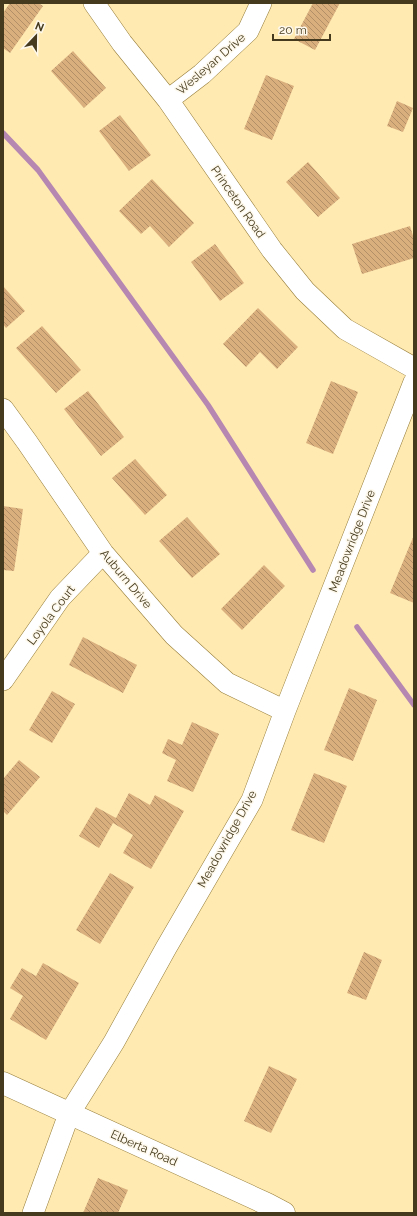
<svg xmlns="http://www.w3.org/2000/svg" width="417" height="1216" font-family="Raleway,sans-serif">
<defs>
<pattern id="building-back-hatch" width="6" height="6" patternUnits="userSpaceOnUse"><rect width="6" height="6" fill="#daaf7e"/><path d="M-1 5l2 2M0 0l6 6M5-1l2 2" fill="none" stroke="#b38f67"/></pattern>
</defs>
<rect width="100%" height="100%" fill="#ffeab2"/>
<g fill="none" stroke-linecap="round" stroke-linejoin="round">
<path stroke="#b687b1" stroke-width="5.5" d="M 3,133 L 38,170 L 208,405 L 313,570
M 357,627 L 414,705"/>
</g>
<path fill="url(#building-back-hatch)" d="M 10,3 L 38,3 L 43,6 L 10,53 L 3,48 L 3,13 Z
M 313,3 L 340,3 L 315,50 L 294,39 Z
M 73,51 L 106,88 L 84,108 L 51,71 Z
M 266,75 L 294,86 L 272,140 L 244,129 Z
M 397,101 L 413,108 L 403,132 L 387,126 Z
M 120,115 L 151,155 L 129,171 L 99,131 Z
M 308,162 L 340,198 L 318,217 L 286,182 Z
M 152,179 L 194,223 L 169,247 L 150,226 L 141,234 L 119,211 Z
M 410,226 L 414,239 L 414,258 L 362,274 L 352,244 Z
M 215,244 L 244,283 L 220,301 L 191,262 Z
M 3,286 L 25,311 L 6,328 L 3,324 Z
M 258,308 L 298,347 L 277,369 L 260,352 L 246,367 L 223,344 Z
M 42,326 L 81,370 L 56,393 L 16,348 Z
M 331,381 L 358,392 L 333,454 L 306,443 Z
M 88,391 L 124,437 L 101,456 L 64,409 Z
M 135,459 L 167,495 L 145,515 L 112,478 Z
M 3,506 L 23,509 L 14,571 L 3,570 Z
M 187,517 L 220,554 L 192,578 L 159,541 Z
M 414,535 L 414,603 L 390,593 Z
M 264,565 L 285,586 L 242,630 L 221,609 Z
M 83,637 L 137,665 L 123,693 L 69,665 Z
M 349,688 L 377,700 L 353,761 L 324,750 Z
M 52,691 L 75,704 L 52,743 L 29,730 Z
M 192,722 L 219,734 L 193,792 L 167,781 L 176,760 L 162,753 L 168,739 L 182,745 Z
M 19,760 L 40,777 L 7,815 L 3,811 L 3,779 Z
M 314,773 L 347,786 L 324,843 L 291,830 Z
M 129,793 L 150,805 L 155,795 L 184,811 L 151,869 L 123,853 L 133,835 L 113,823 L 99,848 L 79,836 L 96,807 L 116,818 Z
M 110,873 L 134,887 L 100,944 L 76,930 Z
M 364,952 L 382,960 L 366,1000 L 347,993 Z
M 43,963 L 79,983 L 46,1040 L 10,1019 L 23,996 L 10,988 L 22,968 L 36,976 Z
M 269,1066 L 297,1079 L 271,1133 L 244,1121 Z
M 98,1178 L 128,1190 L 118,1213 L 83,1213 Z"/>
<g fill="none" stroke-linecap="round" stroke-linejoin="round">
<g stroke="#967d38" stroke-width="22">
<path id="minor" d="M 94,3 L 122,43 L 168,100 L 272,250 L 305,291 L 345,329 L 414,368
M 168,100 L 202,74 L 248,31 L 261,3
M 3,409 L 27,442 L 103,553 L 174,635 L 227,683 L 285,711
M 3,680 L 60,598 L 103,553
M 33,1213 L 69,1114 L 114,1042 L 166,948 L 252,800 L 285,711 L 414,382"/>
</g>
<g stroke="#967d38" stroke-width="23">
<path id="tertiary" d="M 3,1083 L 267,1204 L 284,1213"/>
</g>
<use href="#minor" stroke="#fff" stroke-width="21"/>
<use href="#tertiary" stroke="#fff" stroke-width="22"/>
</g>
<g text-anchor="middle" dominant-baseline="central" stroke-width="3" stroke-linejoin="round" paint-order="stroke">
<g font-size="12" fill="#453a1d" stroke="#fdf8eb">
<text transform="translate(211 64) rotate(-41)">Wesleyan Drive</text>
<text transform="translate(238 202) rotate(55)">Princeton Road</text>
<text transform="translate(352 541) rotate(-69)">Meadowridge Drive</text>
<text transform="translate(126 579) rotate(50)">Auburn Drive</text>
<text transform="translate(51 615) rotate(-53)">Loyola Court</text>
<text transform="translate(227 839) rotate(-61)">Meadowridge Drive</text>
<text transform="translate(144 1148) rotate(24)">Elberta Road</text>
</g>
</g>
<rect width="417" height="1216" fill="none" stroke="#453a1d" stroke-width="8"/>
<g transform="translate(36 36) rotate(22)" stroke="#fdf8eb" stroke-width="3" paint-order="stroke">
<path d="M0-3L7 15L0 10L-7 15Z" fill="#453a1d"/>
<text y="-6" font-size="11" font-weight="bold" text-anchor="middle" fill="#453a1d">N</text>
</g>
<path d="M273 34v6h57v-6" fill="none" stroke="#453a1d" stroke-width="2"/>
<text x="279" y="34" font-size="12" fill="#453a1d" stroke="#fdf8eb" stroke-width="3" paint-order="stroke">20 m</text>
</svg>
